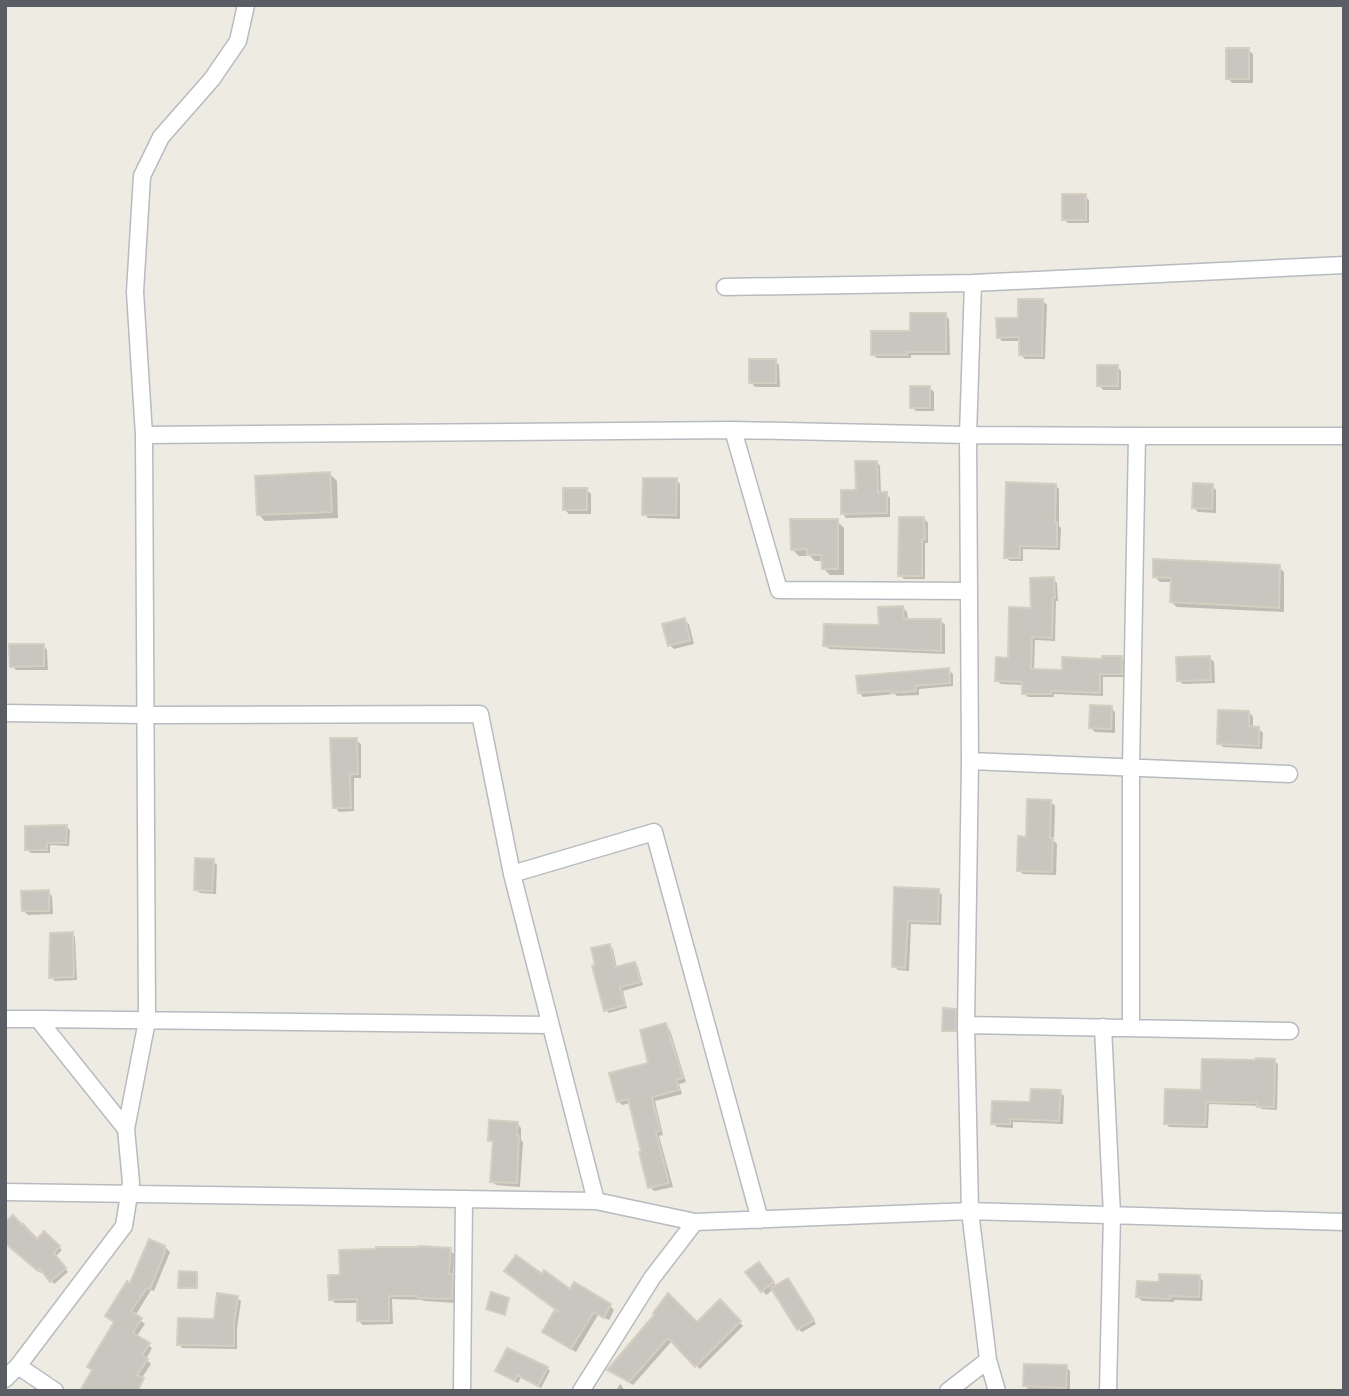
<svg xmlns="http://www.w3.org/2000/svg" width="1349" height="1396" font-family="'PT Sans',sans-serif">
<rect width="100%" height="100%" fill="#eeece2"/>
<path fill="#0003" d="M 1248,50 L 1253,54 L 1253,83 L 1232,83 L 1228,78 Z
M 1085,196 L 1089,200 L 1089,223 L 1068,223 L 1064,219 Z
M 1043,301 L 1047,305 L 1045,359 L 1025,359 L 1021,355 L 1021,341 L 1002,341 L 998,337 Z
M 945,315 L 949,319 L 950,355 L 911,355 L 911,358 L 877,358 L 872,354 Z
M 775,360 L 779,365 L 780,387 L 755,387 L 751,382 Z
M 1117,366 L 1121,371 L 1121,390 L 1103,390 L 1099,385 Z
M 929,387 L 934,392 L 934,411 L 916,411 L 912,407 Z
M 877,462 L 880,466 L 881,494 L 886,494 L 890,498 L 890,517 L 846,518 L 843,514 Z
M 330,474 L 337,481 L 338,518 L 265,521 L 259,515 Z
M 676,480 L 680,484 L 680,519 L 648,518 L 644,514 Z
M 1055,485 L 1059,489 L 1059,526 L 1061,528 L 1060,550 L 1023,549 L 1023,561 L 1010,561 L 1006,557 Z
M 1212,486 L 1216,490 L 1216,513 L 1198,512 L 1194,508 Z
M 587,490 L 591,494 L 591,514 L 569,514 L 564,509 Z
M 924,518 L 928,523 L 928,543 L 925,543 L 925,579 L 904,579 L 900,575 Z
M 837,521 L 844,528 L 844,575 L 830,575 L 823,568 L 823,561 L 815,561 L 810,556 L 799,556 L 792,549 Z
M 1279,567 L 1284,572 L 1284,612 L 1177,607 L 1171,602 L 1172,582 L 1160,582 L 1154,576 Z
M 1053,579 L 1057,583 L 1058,601 L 1056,601 L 1055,641 L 1035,640 L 1034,671 L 1064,672 L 1104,661 L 1122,658 L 1125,662 L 1125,677 L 1103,677 L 1103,696 L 1054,694 L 1054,697 L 1028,697 L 1024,693 L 1024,685 L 1001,684 L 997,680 L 1009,660 L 1033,610 Z
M 903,608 L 907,612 L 908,620 L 941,621 L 945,625 L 945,654 L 829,649 L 825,645 L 881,626 Z
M 684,620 L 689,624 L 694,644 L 674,649 L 669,645 Z
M 43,645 L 47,650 L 48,670 L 16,670 L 12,666 Z
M 1210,658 L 1214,662 L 1215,683 L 1183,684 L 1178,680 Z
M 948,670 L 953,674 L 953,686 L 919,689 L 919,695 L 897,696 L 895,694 L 863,697 L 859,692 Z
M 1111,708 L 1115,712 L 1115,733 L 1095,732 L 1091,728 Z
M 1249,712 L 1253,717 L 1253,728 L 1258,728 L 1263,733 L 1262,749 L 1223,747 L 1219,743 Z
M 356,740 L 361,744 L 361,778 L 354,778 L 354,811 L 339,812 L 335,807 Z
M 1051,802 L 1055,806 L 1054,841 L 1057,844 L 1056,875 L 1023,874 L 1018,870 L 1027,838 Z
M 66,826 L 70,830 L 69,846 L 50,845 L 50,853 L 31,853 L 27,850 Z
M 213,861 L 217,865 L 216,894 L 200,893 L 195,889 Z
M 896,889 L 938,891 L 942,895 L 941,925 L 911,924 L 909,971 L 898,970 L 894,966 Z
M 48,892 L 52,896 L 53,914 L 28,915 L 23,910 Z
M 72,934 L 75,937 L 77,980 L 55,981 L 51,977 Z
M 609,946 L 613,949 L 617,968 L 634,963 L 638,967 L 643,985 L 623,991 L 627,1008 L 609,1013 L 606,1010 Z
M 665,1025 L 670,1030 L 686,1082 L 679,1084 L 682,1094 L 655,1101 L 663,1135 L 659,1136 L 673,1187 L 654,1191 L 650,1187 L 631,1103 L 622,1105 L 618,1101 L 650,1064 Z
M 1274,1061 L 1278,1064 L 1277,1110 L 1262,1109 L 1259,1106 L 1209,1104 L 1208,1128 L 1169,1127 L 1166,1123 L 1203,1092 Z
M 1060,1092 L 1064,1096 L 1063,1124 L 1013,1122 L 1013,1128 L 997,1127 L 993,1123 Z
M 517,1123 L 521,1128 L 521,1140 L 523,1142 L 520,1187 L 496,1185 L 492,1181 L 494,1144 L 490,1140 Z
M 44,1233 L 62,1250 L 55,1257 L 68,1272 L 54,1284 L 43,1271 L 41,1273 L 23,1257 Z
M 150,1241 L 166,1248 L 170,1252 L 154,1291 L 151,1290 L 135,1316 L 145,1324 L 136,1337 L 152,1348 L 146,1359 L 151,1364 L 141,1379 L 143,1381 L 137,1391 L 115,1322 Z
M 450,1250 L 454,1254 L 453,1277 L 456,1280 L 456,1303 L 424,1301 L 422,1300 L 392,1299 L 393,1324 L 363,1325 L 359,1321 L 359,1303 L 335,1303 L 331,1299 L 342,1277 Z
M 763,1268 L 777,1287 L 788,1280 L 791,1283 L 816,1324 L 802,1332 L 798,1329 L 774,1289 L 766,1295 L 748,1272 Z
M 196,1273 L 198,1275 L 198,1289 L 182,1289 L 180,1287 Z
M 542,1276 L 570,1292 L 610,1306 L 614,1310 L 609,1320 L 598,1315 L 576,1352 L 548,1336 L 544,1332 L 564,1315 Z
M 1199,1277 L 1203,1281 L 1202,1301 L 1174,1300 L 1174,1302 L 1142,1301 L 1138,1297 L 1161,1284 Z
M 237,1298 L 241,1301 L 237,1329 L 237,1349 L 182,1348 L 179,1344 L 215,1321 Z
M 720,1302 L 743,1326 L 700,1369 L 672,1341 L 633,1385 L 613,1373 L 657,1315 L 697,1324 Z
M 1066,1367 L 1070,1371 L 1070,1391 L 1029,1390 L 1025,1386 Z
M 547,1368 L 550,1371 L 541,1388 L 521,1377 L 518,1383 L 501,1374 Z
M 620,1384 L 621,1385 L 625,1391 L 616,1391 Z"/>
<path fill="#c9c6bf" stroke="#d4cfc0" stroke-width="2" d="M 1226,48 L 1249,48 L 1249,79 L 1226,79 Z
M 1062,194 L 1086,194 L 1086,220 L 1062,220 Z
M 1018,299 L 1043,299 L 1042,356 L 1019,355 L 1019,337 L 997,338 L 996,318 L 1018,318 Z
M 910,313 L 946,313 L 946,352 L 907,352 L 907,355 L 871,355 L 871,331 L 910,331 Z
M 749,359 L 776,359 L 776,383 L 749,383 Z
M 1097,365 L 1118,365 L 1118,386 L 1097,386 Z
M 910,386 L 930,386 L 930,408 L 910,408 Z
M 855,461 L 877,461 L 878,492 L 887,492 L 887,513 L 841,514 L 841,490 L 856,490 Z
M 330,472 L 332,512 L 257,515 L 255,476 Z
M 643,478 L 677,478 L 676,515 L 642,515 Z
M 1006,482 L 1056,484 L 1055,522 L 1057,522 L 1057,547 L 1020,546 L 1020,558 L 1004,558 Z
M 1193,483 L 1213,484 L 1212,509 L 1192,508 Z
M 563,488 L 587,488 L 587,510 L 563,510 Z
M 899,517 L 924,517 L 925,539 L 922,540 L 922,576 L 898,576 Z
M 790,519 L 838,519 L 838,569 L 822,569 L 821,555 L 807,555 L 807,549 L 791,550 Z
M 1153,559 L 1280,565 L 1279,608 L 1170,602 L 1171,578 L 1153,577 Z
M 1054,577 L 1055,598 L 1053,598 L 1052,638 L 1032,637 L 1031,669 L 1062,670 L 1062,657 L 1102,659 L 1102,656 L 1122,656 L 1122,674 L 1100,674 L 1100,693 L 1051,691 L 1051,694 L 1022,694 L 1022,682 L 995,681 L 996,657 L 1008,658 L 1009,607 L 1031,608 L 1030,578 Z
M 903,606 L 904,619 L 941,619 L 941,651 L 823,646 L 824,624 L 879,625 L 878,607 Z
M 685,618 L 690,640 L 668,646 L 662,624 Z
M 9,644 L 44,644 L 44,666 L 10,667 Z
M 1210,656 L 1211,680 L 1177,681 L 1176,657 Z
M 949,668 L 950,683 L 915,686 L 916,691 L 891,693 L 891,691 L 858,693 L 856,676 Z
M 1090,705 L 1112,706 L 1111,729 L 1089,728 Z
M 1218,710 L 1249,711 L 1249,726 L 1259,727 L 1259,746 L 1217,744 Z
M 330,738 L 357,738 L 358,774 L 350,774 L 351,808 L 333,808 Z
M 1027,799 L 1051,800 L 1050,838 L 1053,838 L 1052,872 L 1017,871 L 1018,836 L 1026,837 Z
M 67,825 L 66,843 L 47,843 L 47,850 L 25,850 L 25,826 Z
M 195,858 L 214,859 L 212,891 L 194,890 Z
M 894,887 L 939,889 L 938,922 L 908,921 L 905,968 L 892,967 Z
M 49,890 L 49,911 L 22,911 L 21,891 Z
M 73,932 L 74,977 L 49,978 L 50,933 Z
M 610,944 L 615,967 L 635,962 L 641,982 L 620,987 L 625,1005 L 604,1011 L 592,966 L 595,965 L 591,948 Z
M 943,1008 L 956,1009 L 956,1031 L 942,1031 Z
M 666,1023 L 683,1078 L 676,1080 L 679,1090 L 652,1097 L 660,1131 L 656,1132 L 669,1183 L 648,1188 L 639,1152 L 641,1151 L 628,1099 L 617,1102 L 609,1073 L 648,1063 L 640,1030 Z
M 1256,1058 L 1275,1059 L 1274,1107 L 1257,1107 L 1257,1103 L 1206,1102 L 1205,1125 L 1164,1124 L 1165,1089 L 1201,1090 L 1202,1059 L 1255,1060 Z
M 1031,1089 L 1061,1090 L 1059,1121 L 1010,1119 L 1010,1124 L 991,1124 L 992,1101 L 1030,1102 Z
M 489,1120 L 518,1122 L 517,1136 L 519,1136 L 517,1183 L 490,1182 L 493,1141 L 488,1141 Z
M 13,1215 L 22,1225 L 23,1224 L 37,1239 L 44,1231 L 60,1246 L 54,1253 L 66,1268 L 50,1282 L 40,1269 L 38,1271 L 5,1243 L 5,1222 Z
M 149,1239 L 165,1246 L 165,1252 L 150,1289 L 147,1288 L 131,1311 L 142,1318 L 133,1333 L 150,1343 L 142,1355 L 148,1359 L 137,1375 L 144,1378 L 138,1391 L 80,1391 L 92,1370 L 87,1367 L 114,1322 L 105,1316 L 127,1281 L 130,1283 Z
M 418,1246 L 451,1248 L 449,1274 L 453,1274 L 452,1299 L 418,1298 L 418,1296 L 389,1296 L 389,1321 L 357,1321 L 357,1299 L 329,1300 L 328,1275 L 340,1275 L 339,1250 L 376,1249 L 376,1247 L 418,1247 Z
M 516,1255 L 542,1274 L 544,1270 L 570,1289 L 574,1282 L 611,1304 L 604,1318 L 594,1312 L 571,1349 L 542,1332 L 554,1311 L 559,1312 L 504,1271 Z
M 759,1262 L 774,1282 L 761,1292 L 745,1272 Z
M 179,1271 L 197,1272 L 197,1288 L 178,1288 Z
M 1159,1274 L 1200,1275 L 1199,1297 L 1170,1296 L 1170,1299 L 1136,1297 L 1137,1281 L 1159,1282 Z
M 788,1278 L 814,1320 L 797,1330 L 771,1288 Z
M 491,1292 L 509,1298 L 505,1315 L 486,1309 Z
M 217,1293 L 238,1296 L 234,1324 L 234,1346 L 177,1345 L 178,1318 L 214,1319 Z
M 668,1293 L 697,1322 L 720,1299 L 741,1321 L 695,1367 L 668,1338 L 629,1382 L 607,1370 L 654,1315 L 653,1313 Z
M 507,1348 L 548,1367 L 538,1386 L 517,1375 L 515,1381 L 495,1371 Z
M 1024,1364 L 1067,1365 L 1066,1388 L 1023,1386 Z"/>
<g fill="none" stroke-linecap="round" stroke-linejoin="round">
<g stroke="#b7bac0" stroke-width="19">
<path id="minor" d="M 973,283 L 968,435 L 970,761 L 966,1025 L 970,1211 L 988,1360 L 997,1391
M 725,287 L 973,283 L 1344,265
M 733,430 L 779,590 L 969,591
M 144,435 L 733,430 L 968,435 L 1137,436
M 5,713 L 145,715 L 480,714 L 512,874 L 596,1201
M 970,761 L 1289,774
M 512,874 L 654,832 L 760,1220
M 5,1019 L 38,1019 L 126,1129 L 131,1182 L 124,1226 L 18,1366 L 5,1379
M 38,1019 L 550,1025
M 966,1025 L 1290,1031
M 1103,1027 L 1112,1215 L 1108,1391
M 1131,1027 L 1131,768 L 1137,436 L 1344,436
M 126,1129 L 147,1021 L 144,435 L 135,292 L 142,176 L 161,137 L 212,79 L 238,41 L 246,5
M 5,1192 L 596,1201 L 695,1222
M 18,1366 L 55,1391
M 462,1391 L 464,1199
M 581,1391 L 652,1278 L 695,1222 L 970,1211 L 1344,1222
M 948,1391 L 988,1360"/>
</g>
<use href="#minor" stroke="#fff" stroke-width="16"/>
</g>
<rect width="1349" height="1396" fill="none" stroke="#5a5e64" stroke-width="14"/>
</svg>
